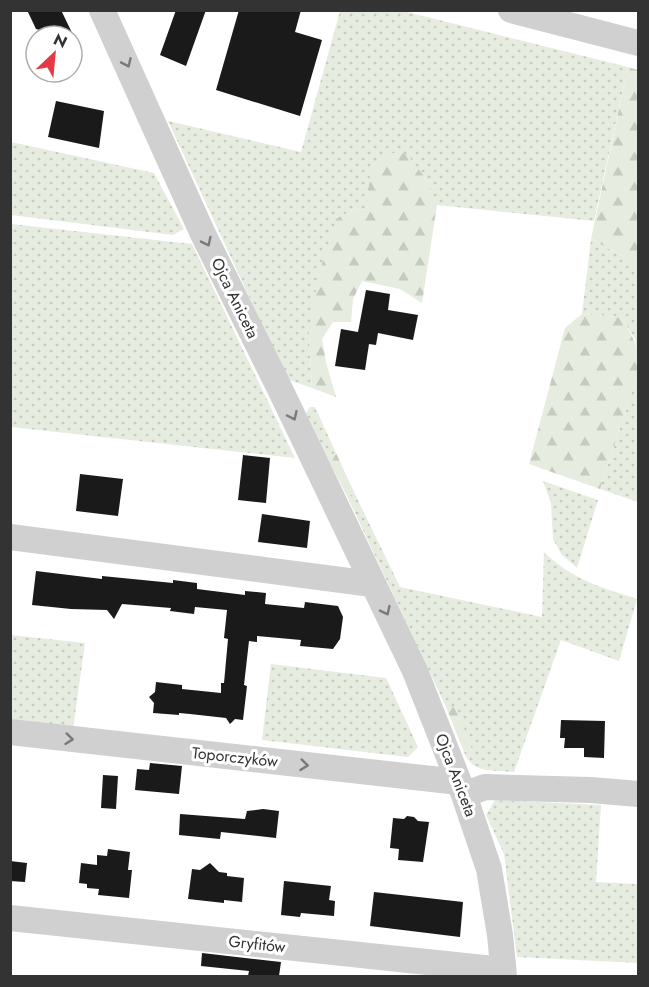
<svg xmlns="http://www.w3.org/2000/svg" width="649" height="987" font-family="Jost,sans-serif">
<defs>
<pattern id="green-dots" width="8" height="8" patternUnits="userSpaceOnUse" patternTransform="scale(1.5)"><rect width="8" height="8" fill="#e6ecdf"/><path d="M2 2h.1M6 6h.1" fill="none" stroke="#c6cbc0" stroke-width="1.8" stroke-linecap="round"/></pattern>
<pattern id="forest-firs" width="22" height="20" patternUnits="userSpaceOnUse" patternTransform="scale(1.5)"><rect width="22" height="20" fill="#e6ecdf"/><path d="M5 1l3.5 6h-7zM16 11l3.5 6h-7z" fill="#c6cbc0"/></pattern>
</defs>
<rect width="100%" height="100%" fill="#fff"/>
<path fill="url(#green-dots)" d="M 340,11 L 403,11 L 628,67 L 594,221 L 437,205 L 423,175 L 367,209 L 351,210 L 309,333 L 312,388 L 287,379 L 168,121 L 301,152 Z
M 11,142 L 154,173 L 184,229 L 173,235 L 11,215 Z
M 11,224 L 192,244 L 295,458 L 11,427 Z
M 591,239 L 638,265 L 638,362 L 635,339 L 621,317 L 582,314 Z
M 638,372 L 638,502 L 600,489 Z
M 310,407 L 315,407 L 336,453 L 326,456 L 306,413 Z
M 543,481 L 598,500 L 577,568 L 562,555 L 553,539 L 551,503 Z
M 355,494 L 400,587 L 542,617 L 544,552 C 573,580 600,587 637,599 L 619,661 L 561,640 L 514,772 C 494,770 472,774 464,752 L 472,750 L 456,707 L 446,707 L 347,496 Z
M 11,635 L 85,643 L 73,729 L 11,722 Z
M 271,664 L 386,678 L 418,747 L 408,757 L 262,740 Z
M 495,800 L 601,805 L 596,882 L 638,884 L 638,963 L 517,957 L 504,854 L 486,815 Z"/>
<path fill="url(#forest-firs)" d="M 628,67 L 638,70 L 638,265 L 591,239 Z
M 392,153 L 407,154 L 423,175 L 437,205 L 422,303 L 400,289 L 362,281 L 353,299 L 351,322 L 333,322 L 322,339 L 326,362 L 336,397 L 312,388 L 309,333 L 318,277 L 336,219 L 352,210 L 367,209 L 371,162 Z
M 582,314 L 621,317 C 634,338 639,347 638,372 L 600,489 L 529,464 L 565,328 Z
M 336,453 L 355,494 L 347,496 L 326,456 Z
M 456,706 L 472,750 L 464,752 L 446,707 Z"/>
<path fill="#1a1a1a" d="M 27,10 L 61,10 L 75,39 L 72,38 L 72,36 L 63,36 L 36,29 Z
M 176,10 L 206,10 L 186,66 L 160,55 Z
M 239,10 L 301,10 L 295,32 L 322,40 L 300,116 L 216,90 Z
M 56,101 L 104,111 L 99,148 L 48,137 Z
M 366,290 L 390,294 L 388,310 L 418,315 L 413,340 L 378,333 L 376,345 L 369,344 L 365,370 L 335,366 L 341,329 L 358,332 Z
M 243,455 L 270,458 L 266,503 L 238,500 Z
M 80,474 L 123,479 L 118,516 L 76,511 Z
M 262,514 L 310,521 L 307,548 L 258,542 Z
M 36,571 L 102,579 L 102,576 L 173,583 L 173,580 L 197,583 L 197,589 L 245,595 L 245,591 L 266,593 L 265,604 L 304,608 L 305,602 L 338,606 L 343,617 L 340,639 L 333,649 L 300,646 L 301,640 L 257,636 L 257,642 L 249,641 L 244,685 L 247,686 L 243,720 L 235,719 L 230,724 L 226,718 L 190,714 L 179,713 L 179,715 L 153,713 L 154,703 L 149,697 L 155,692 L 156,682 L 182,685 L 182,689 L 221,693 L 221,683 L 224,683 L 228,639 L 224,638 L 227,610 L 195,607 L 194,614 L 170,611 L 171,608 L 122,604 L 114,619 L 107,610 L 71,609 L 32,605 Z
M 561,720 L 605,721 L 604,758 L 584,757 L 584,748 L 564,748 L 565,738 L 560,738 Z
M 150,763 L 182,766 L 179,794 L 135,790 L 137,769 L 149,770 Z
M 103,775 L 118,776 L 116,809 L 101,808 Z
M 263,809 L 279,811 L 276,838 L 221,832 L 220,839 L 179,835 L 180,814 L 245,819 L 247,811 Z
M 407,816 L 414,817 L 418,821 L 429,822 L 423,862 L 398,860 L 399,849 L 390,848 L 393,818 L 404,819 Z
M 108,849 L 130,852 L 128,870 L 132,870 L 129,898 L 98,895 L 99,889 L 87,888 L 87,884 L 79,883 L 81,863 L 97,865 L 97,855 L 107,856 Z
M 10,861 L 27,863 L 25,882 L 10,881 Z
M 210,863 L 219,872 L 227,873 L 227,876 L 244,878 L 242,902 L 224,900 L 224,903 L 188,899 L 192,869 L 200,870 Z
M 284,881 L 331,886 L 329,900 L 335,901 L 334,916 L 301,913 L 300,917 L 281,915 Z
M 374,892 L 463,902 L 460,937 L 370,926 Z
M 202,953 L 281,962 L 279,976 L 248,976 L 249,971 L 201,966 Z"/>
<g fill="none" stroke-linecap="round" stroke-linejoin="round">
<path stroke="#d0d0d0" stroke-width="26" d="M 102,10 L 202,232 L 280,389 L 415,671 L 464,795 L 489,869 L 500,935 L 504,976
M 511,10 L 638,43
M 10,537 L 372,584
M 10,732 L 459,782
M 464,795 L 485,787 L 591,790 L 638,794
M 10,918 L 503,970"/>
</g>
<defs><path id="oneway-chevron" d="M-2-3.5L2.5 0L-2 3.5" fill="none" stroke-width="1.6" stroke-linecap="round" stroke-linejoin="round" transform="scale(1.5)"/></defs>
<g stroke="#7a7a7a">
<use href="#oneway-chevron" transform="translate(127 63) rotate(66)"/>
<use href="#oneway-chevron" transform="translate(207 242) rotate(64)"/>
<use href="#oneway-chevron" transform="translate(293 416) rotate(65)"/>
<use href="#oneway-chevron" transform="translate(386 611) rotate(64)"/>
<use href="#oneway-chevron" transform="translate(69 739) rotate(6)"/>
<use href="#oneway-chevron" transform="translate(304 765) rotate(6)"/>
</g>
<g text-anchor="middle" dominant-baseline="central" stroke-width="6" stroke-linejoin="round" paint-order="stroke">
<g font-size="16" fill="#333" stroke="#fff">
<text transform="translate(235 298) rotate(64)">Ojca Aniceta</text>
<text transform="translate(235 757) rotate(6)">Toporczyków</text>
<text transform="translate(456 775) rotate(69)">Ojca Aniceta</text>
<text transform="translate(257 944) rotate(6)">Gryfitów</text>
</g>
</g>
<rect width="649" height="987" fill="none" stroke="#333333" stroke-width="24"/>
<g transform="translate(54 54) rotate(26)"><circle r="28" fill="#ffffff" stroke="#adadad" stroke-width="1.5"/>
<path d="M0-4.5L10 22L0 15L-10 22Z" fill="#e63946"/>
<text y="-9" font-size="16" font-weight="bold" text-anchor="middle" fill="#333333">N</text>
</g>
</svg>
